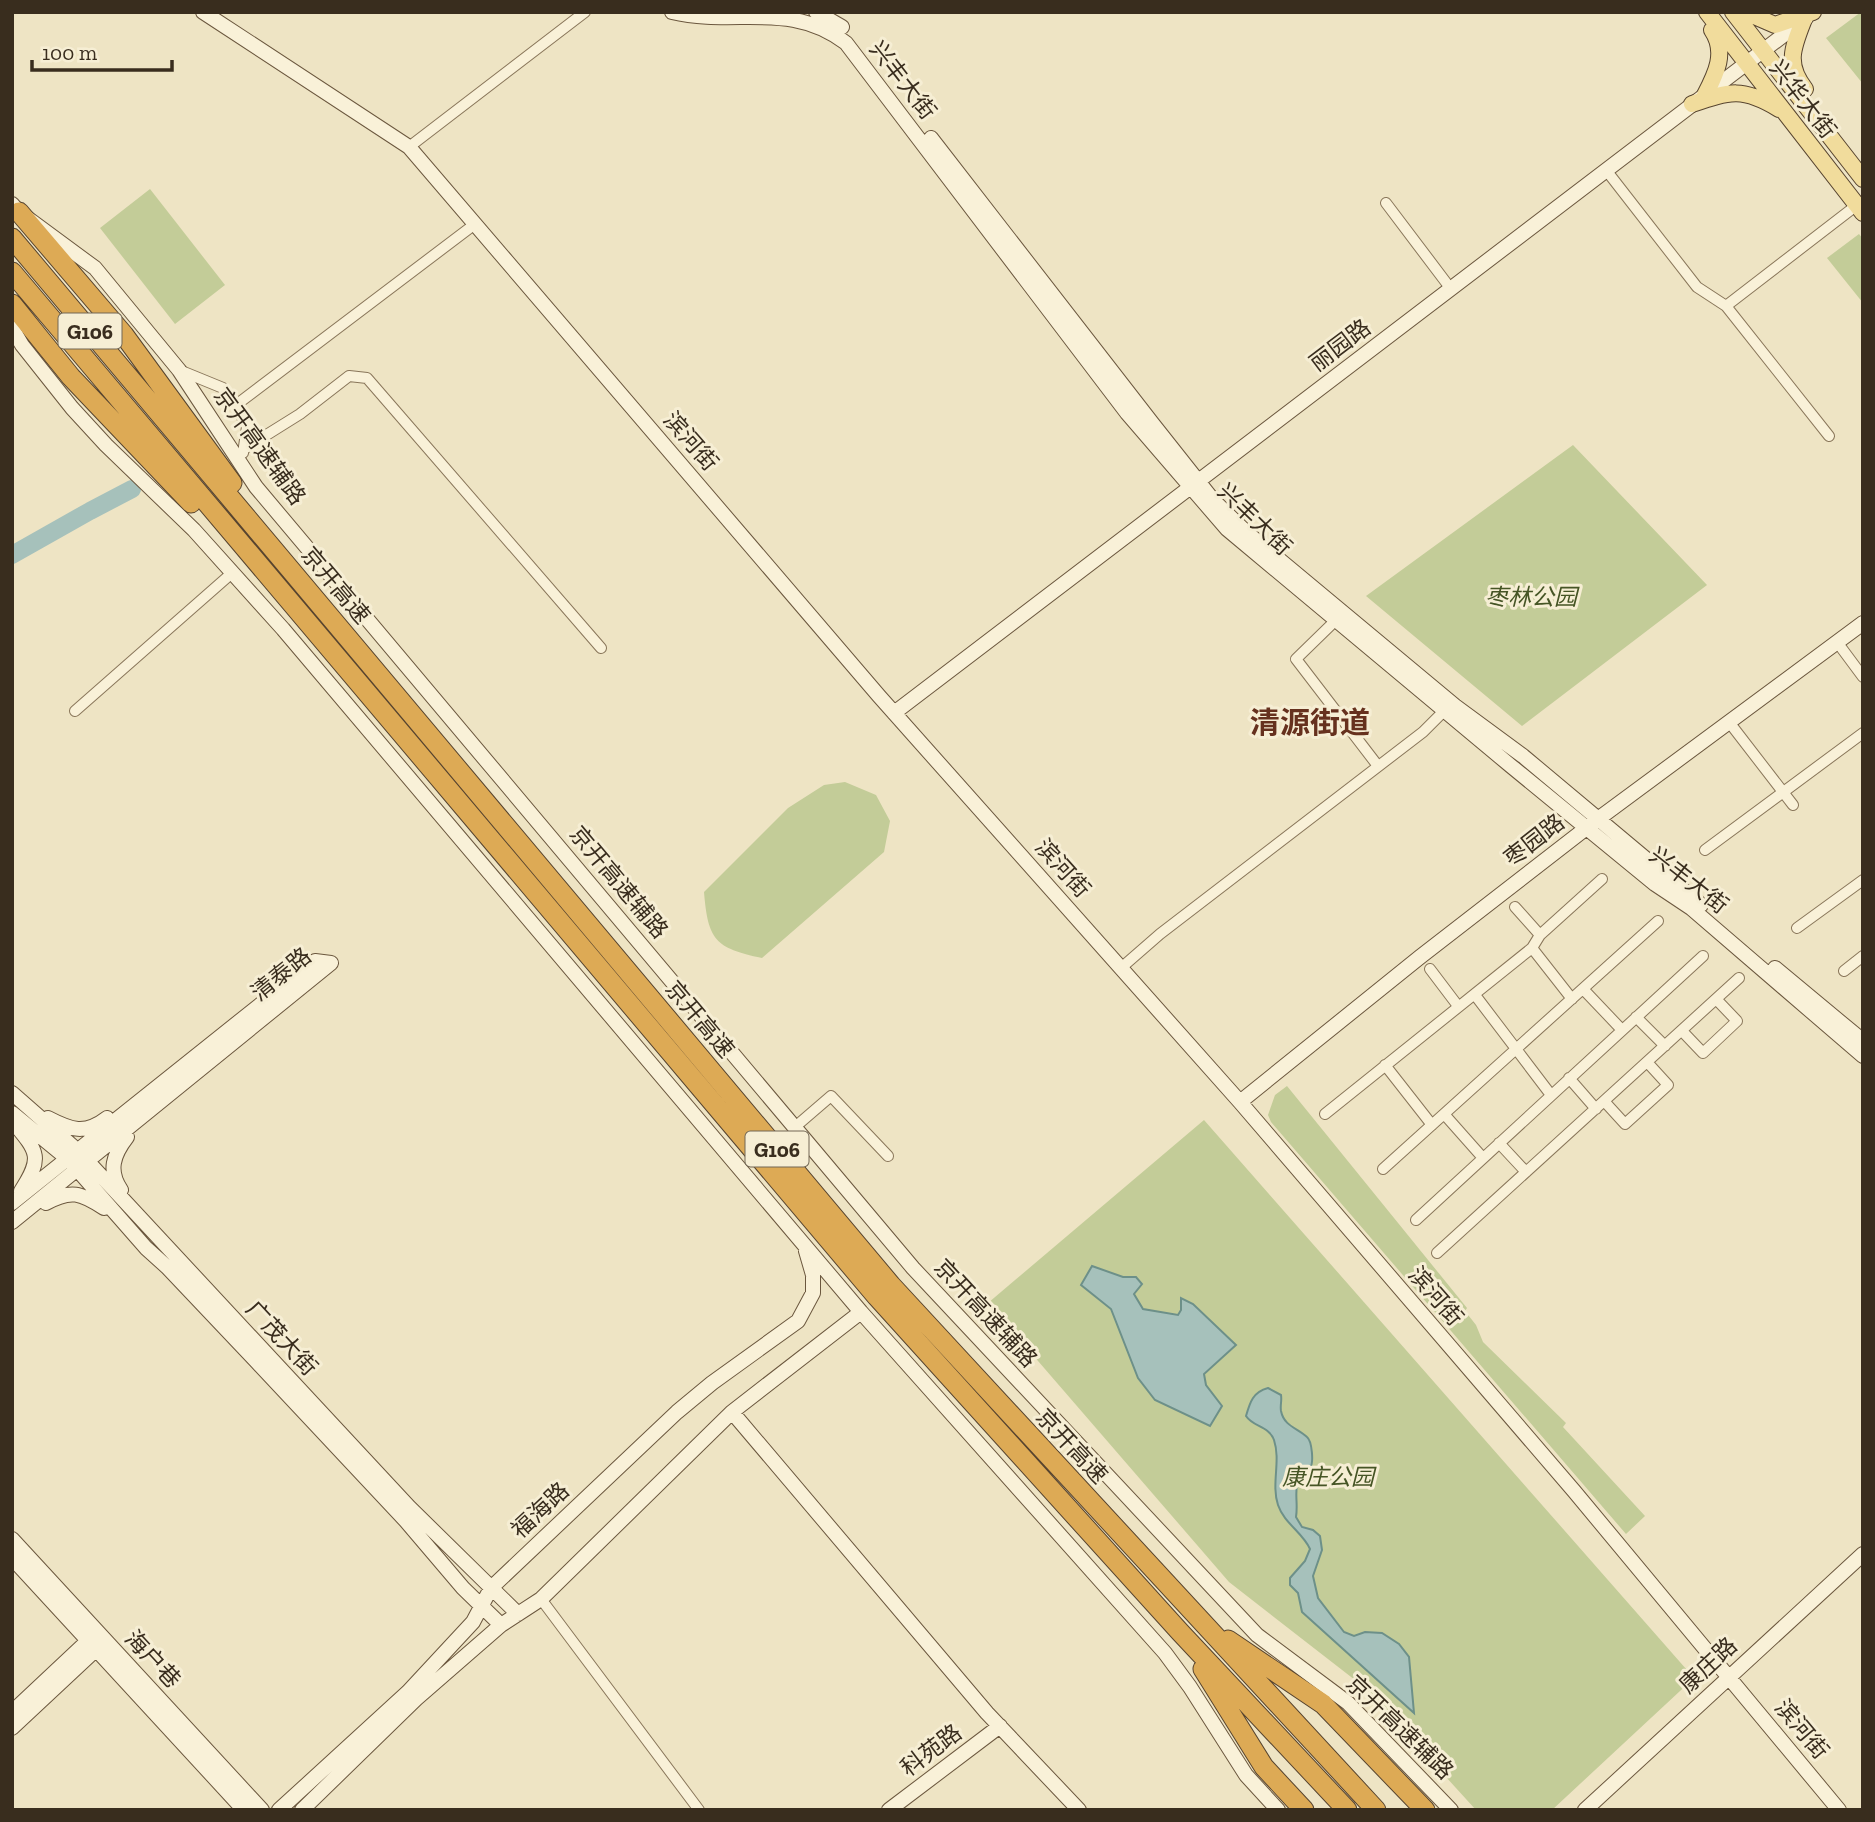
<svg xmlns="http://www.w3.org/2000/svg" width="1875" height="1822" font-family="'Zilla Slab','Noto Sans SC',serif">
<rect width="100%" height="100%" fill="#eee4c4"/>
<path fill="#c3cc98" d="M 1861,12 L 1863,12 L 1863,84 L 1826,38 Z
M 150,189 L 225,285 L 175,324 L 100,228 Z
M 1859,234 L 1863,239 L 1863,303 L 1827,258 Z
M 1573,445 L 1707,585 L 1522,726 L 1366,596 Z
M 845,782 L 876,795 L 890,821 L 884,852 L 762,958 C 715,948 708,940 704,892 L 788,808 L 824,785 Z
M 1287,1086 L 1467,1308 L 1465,1311 L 1476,1325 L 1483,1342 L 1566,1423 L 1563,1427 L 1645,1516 L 1626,1534 L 1271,1122 L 1268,1115 L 1275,1095 Z
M 1204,1120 L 1694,1678 L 1552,1810 L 1476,1810 L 1364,1687 L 1229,1582 L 988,1303 Z"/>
<path fill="#a6c1bb" stroke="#6d9089" stroke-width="2" d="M 1092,1266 L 1123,1277 L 1136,1277 L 1142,1284 L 1134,1294 L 1143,1309 L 1178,1315 L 1181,1310 L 1181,1298 L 1193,1304 L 1236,1345 L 1204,1374 L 1206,1385 L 1222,1406 L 1210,1426 L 1155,1400 L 1138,1378 L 1111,1309 L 1081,1285 Z
M 1268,1388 L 1281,1395 C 1282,1401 1280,1405 1281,1411 C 1284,1426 1297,1428 1307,1437 C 1312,1441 1314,1463 1310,1468 C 1305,1474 1299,1476 1297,1485 C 1295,1496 1298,1505 1296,1517 L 1302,1527 L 1313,1530 L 1320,1536 L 1322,1550 L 1313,1576 L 1318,1598 L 1344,1632 L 1354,1636 L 1365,1632 L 1382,1633 L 1399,1644 L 1409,1657 L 1414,1713 L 1302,1612 L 1298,1593 L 1290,1585 L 1290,1578 L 1305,1561 L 1310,1549 C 1303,1533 1284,1523 1278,1505 C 1271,1484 1281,1461 1274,1440 C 1269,1426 1253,1427 1246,1416 C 1250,1402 1253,1392 1268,1388 Z"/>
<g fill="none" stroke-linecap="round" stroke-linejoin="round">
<path stroke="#a6c1bb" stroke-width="18" d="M 12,555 L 90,511 L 132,489"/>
<g stroke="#89765a" stroke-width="12">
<path id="street" d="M 409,147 L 585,12
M 1606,170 L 1697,287 L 1726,306 L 1829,436
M 1386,203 L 1451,289
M 1726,306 L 1857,205
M 179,370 L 223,388 L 235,404 L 247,427 L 243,453
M 236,405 L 475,224
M 244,449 L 300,414 L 349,376 L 367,378 L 601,648
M 1335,621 L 1296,659 L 1378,766
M 1837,642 L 1863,677
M 75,711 L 232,573
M 1729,722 L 1793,805
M 1705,850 L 1863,733
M 1515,907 L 1540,935
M 1797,928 L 1863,880
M 1532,948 L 1572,999
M 1121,968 L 1160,934 L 1423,732 L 1444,711
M 1430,969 L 1458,1006
M 1844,971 L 1863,956
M 1583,989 L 1622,1030
M 1475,995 L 1551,1095
M 1636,1017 L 1665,1046
M 1682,1031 L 1703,1053 L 1737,1021 L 1716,999
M 1385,1065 L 1432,1125
M 1569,1078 L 1596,1109
M 1604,1101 L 1625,1124 L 1668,1085 L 1647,1062
M 1325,1114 L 1532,948 L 1540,935 L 1602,879
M 1444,1114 L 1483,1158
M 795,1127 L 831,1096 L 888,1156
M 1499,1143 L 1526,1172
M 1383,1169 L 1658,921
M 1416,1220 L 1703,956
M 1437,1253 L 1739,978
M 541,1599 L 699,1810"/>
</g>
<g stroke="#6b573e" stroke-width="16">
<path id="secondary" d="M 203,12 L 409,147 L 879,696 L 1240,1102 L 1574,1491 L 1839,1810
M 672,12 C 735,27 790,0 846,43 L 1127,413 L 1227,529 L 1511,766 L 1655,884 L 1691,908 L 1863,1056
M 816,12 L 842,27
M 931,138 L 1152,423 L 1213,500 L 1246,532 L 1455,706 L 1523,756 L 1701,905
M 12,204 L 19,212 L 95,268 L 179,370 L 256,487 L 913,1268 L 1257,1635 L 1348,1703 L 1451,1810
M 12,328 L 22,345 L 72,408 L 106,445 L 194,530 L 283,629 L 861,1312 L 1165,1653 L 1190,1687 L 1246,1775 L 1278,1810
M 894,713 L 1806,18
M 1775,968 L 1863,1041
M 12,1093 L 78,1151 L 409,1507 L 518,1614
M 1240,1102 L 1420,957 L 1598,819 L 1863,623
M 12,1113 L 68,1159 L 146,1248 L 167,1267 L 257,1362 L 406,1521 L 463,1588 L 501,1625
M 48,1118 C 71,1130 85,1135 107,1118
M 13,1122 C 38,1152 43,1157 21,1191
M 121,1190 C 108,1171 113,1155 127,1137
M 12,1203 L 315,961 L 331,963
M 46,1203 C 71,1189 81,1193 104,1208
M 12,1222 C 119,1136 224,1049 331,963
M 732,1412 L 987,1713 L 1079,1810
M 12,1539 L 262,1810
M 12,1558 L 244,1810
M 12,1712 L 94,1635
M 12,1728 L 103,1643
M 279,1810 L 408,1692 L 473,1622 L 491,1588 L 677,1412 L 712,1383 L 798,1321 L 813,1293 L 813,1275 L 806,1251
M 302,1810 L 416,1699 L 501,1625 L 541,1599 L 732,1412 L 861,1312
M 889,1810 L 1000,1726
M 1585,1810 L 1863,1554"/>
</g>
<g stroke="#57442f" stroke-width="18">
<path id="primary" d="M 1707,12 L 1863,213
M 1733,12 L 1863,179
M 1745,12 L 1775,25 L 1813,12
M 1804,19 C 1793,47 1785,64 1805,89
M 1705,95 C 1716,74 1727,52 1712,30
M 1692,104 C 1730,91 1743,87 1779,109"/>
</g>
<g stroke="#57442f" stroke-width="21">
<path id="highway" d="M 19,212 L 124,335 L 232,483
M 12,238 L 891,1285 L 1376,1810
M 12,272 L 877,1297 L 1180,1632 L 1347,1810
M 12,304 L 71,377 L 191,503
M 1228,1640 L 1323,1704 L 1425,1810
M 1203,1669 L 1264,1767 L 1304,1810"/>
</g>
<use href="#street" stroke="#f9f1d8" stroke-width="10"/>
<use href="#secondary" stroke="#f9f1d8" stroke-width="14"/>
<use href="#primary" stroke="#f1dc9c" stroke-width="16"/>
<use href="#highway" stroke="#da5" stroke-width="19"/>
</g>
<g text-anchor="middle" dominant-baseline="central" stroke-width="6" stroke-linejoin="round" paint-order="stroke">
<g fill="#f6eed4" stroke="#726755" stroke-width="2">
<rect x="58.5" y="313.5" width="63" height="35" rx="5"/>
<rect x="745.5" y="1131.5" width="63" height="35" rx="5"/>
</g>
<g font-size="21" font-weight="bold" fill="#392d1e">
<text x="90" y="331">G106</text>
<text x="777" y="1149">G106</text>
</g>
<g font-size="23" fill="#392d1e" stroke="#f6eed4">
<text transform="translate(903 80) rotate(52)">兴丰大街</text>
<text transform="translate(1803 99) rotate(52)">兴华大街</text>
<text transform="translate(1340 345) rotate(-37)">丽园路</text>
<text transform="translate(691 441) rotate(49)">滨河街</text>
<text transform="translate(260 446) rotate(54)">京开高速辅路</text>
<text transform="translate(1255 519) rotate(44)">兴丰大街</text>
<text transform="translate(336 585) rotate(50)">京开高速</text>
<text transform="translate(1534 840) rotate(-38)">枣园路</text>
<text transform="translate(1063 868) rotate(48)">滨河街</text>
<text transform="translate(1689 880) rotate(38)">兴丰大街</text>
<text transform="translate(619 882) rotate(50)">京开高速辅路</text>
<text transform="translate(281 974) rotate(-39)">清泰路</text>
<text transform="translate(700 1019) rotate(50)">京开高速</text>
<text transform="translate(1436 1296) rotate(49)">滨河街</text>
<text transform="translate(986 1313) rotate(47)">京开高速辅路</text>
<text transform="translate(282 1338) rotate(47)">广茂大街</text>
<text transform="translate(1072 1446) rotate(47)">京开高速</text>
<text transform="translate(540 1510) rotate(-43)">福海路</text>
<text transform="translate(153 1659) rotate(47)">海户巷</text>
<text transform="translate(1708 1665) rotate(-43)">康庄路</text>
<text transform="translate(1400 1727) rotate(44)">京开高速辅路</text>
<text transform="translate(1802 1729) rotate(50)">滨河街</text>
<text transform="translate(931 1750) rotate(-37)">科苑路</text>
</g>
<g font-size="23" font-style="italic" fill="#465525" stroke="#f6eed4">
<text x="1531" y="597">枣林公园</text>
<text x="1328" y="1477">康庄公园</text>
</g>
<g font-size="30" font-weight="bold" fill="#66311e" stroke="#f6eed4">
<text x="1310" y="723">清源街道</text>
</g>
</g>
<rect width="1875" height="1822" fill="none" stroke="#392d1e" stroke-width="28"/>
<path d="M32 60v10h140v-10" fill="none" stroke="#392d1e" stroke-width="3.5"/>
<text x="42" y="60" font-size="21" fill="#392d1e" stroke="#f6eed4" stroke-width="5" paint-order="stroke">100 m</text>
</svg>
